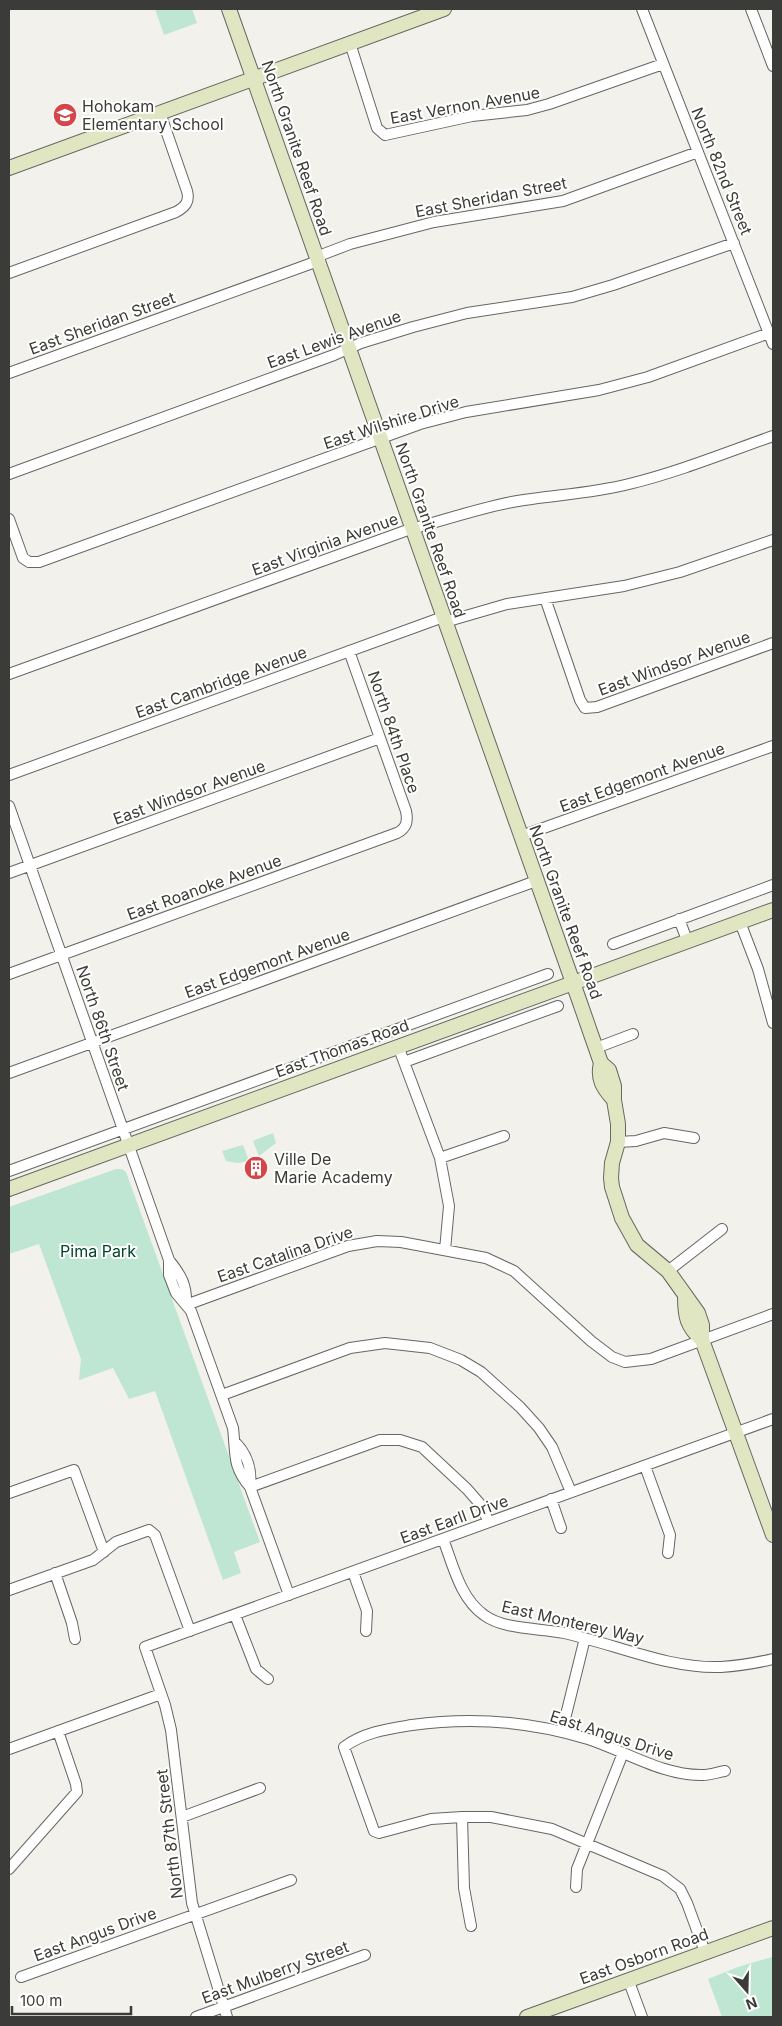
<svg xmlns="http://www.w3.org/2000/svg" width="782" height="2026" font-family="Inter,sans-serif">
<rect width="100%" height="100%" fill="#f3f1ec"/>
<path fill="#bee6d2" d="M 155,9 L 192,9 L 197,23 L 164,35 Z
M 273,1133 L 276,1143 L 259,1156 L 253,1141 Z
M 243,1145 L 249,1161 L 238,1163 L 226,1161 L 222,1151 Z
M 116,1169 L 122,1169 L 126,1172 L 260,1542 L 234,1552 L 241,1573 L 223,1580 L 155,1391 L 129,1399 L 113,1368 L 79,1380 L 81,1359 L 39,1244 L 9,1254 L 9,1207 Z
M 772,1957 L 773,2017 L 722,2017 L 708,1979 L 738,1967 Z"/>
<g fill="none" stroke-linecap="round" stroke-linejoin="round">
<g stroke="#686662" stroke-width="12">
<path id="street" d="M 642,9 L 773,344
M 751,9 L 773,66
M 350,43 L 377,128 L 385,135 L 472,116 L 527,110 L 549,104 L 663,64
M 316,257 L 350,244 L 434,222 L 563,201 L 698,152
M 9,273 L 176,212 C 185,207 190,202 187,191 L 160,113
M 9,373 L 318,261
M 9,474 L 334,355 L 361,343 L 413,327 L 467,313 L 572,297 L 613,285 L 734,243
M 9,519 L 23,558 L 29,562 L 39,562 L 420,424 L 466,412 L 599,390 L 648,377 L 769,333
M 545,598 L 580,700 L 585,708 L 597,707 L 773,643
M 445,622 L 507,604 L 624,586 L 680,572 L 773,540
M 9,674 L 405,531 C 441,521 476,509 512,502 C 551,495 590,494 629,484 C 678,472 725,453 773,436
M 9,775 L 443,617
M 9,806 L 169,1260 L 169,1275 L 176,1293 L 191,1311 L 233,1428 C 236,1453 232,1466 250,1487 L 289,1595
M 521,836 L 773,746
M 9,873 L 380,738
M 679,919 L 687,940
M 740,922 L 758,969 L 773,1023
M 613,944 L 773,885
M 9,974 L 397,833 C 407,828 408,821 406,811 L 349,651
M 398,1046 L 440,1158 L 449,1206 L 445,1250
M 596,1048 L 633,1034
M 404,1062 L 558,1006
M 9,1073 L 536,881
M 618,1142 L 636,1141 L 664,1133 L 694,1138
M 440,1158 L 504,1136
M 9,1171 L 548,974
M 169,1260 C 181,1275 187,1285 186,1305
M 668,1271 L 722,1229
M 186,1305 L 348,1246 L 377,1241 L 401,1242 L 486,1258 L 514,1271 L 591,1341 L 612,1357 L 625,1362 L 651,1359 L 773,1314
M 222,1395 L 350,1348 L 385,1343 L 430,1348 L 461,1360 L 481,1372 L 520,1407 L 539,1428 L 552,1447 L 571,1492
M 235,1442 C 248,1455 252,1469 250,1487
M 645,1466 L 670,1535 L 668,1553
M 250,1487 L 380,1440 L 400,1440 L 422,1447 L 467,1489 L 480,1504 L 489,1522
M 9,1493 L 74,1470 L 104,1552
M 551,1499 L 561,1528
M 443,1539 C 453,1565 460,1598 484,1615 C 504,1630 540,1628 564,1633 C 615,1644 668,1669 721,1667 C 738,1666 756,1663 773,1659
M 353,1572 L 367,1611 L 366,1631
M 55,1573 L 72,1623 L 75,1639
M 9,1590 L 93,1560 L 116,1542 L 149,1530 L 155,1535 L 190,1631
M 235,1615 L 256,1669 L 268,1679
M 562,1731 L 585,1638
M 9,1749 L 161,1694
M 182,1817 L 260,1788
M 462,1817 L 464,1888 L 471,1926
M 9,1869 L 77,1792 L 76,1784 L 58,1731
M 576,1887 L 577,1869 L 623,1753
M 705,1952 L 687,1903 L 680,1889 L 663,1876 L 552,1829 L 491,1817 L 462,1817 L 431,1819 L 379,1833 L 374,1831 L 344,1747 C 364,1732 388,1729 412,1725 C 471,1717 530,1721 588,1739 C 625,1751 663,1776 703,1775 C 710,1775 718,1772 725,1771
M 21,1977 L 291,1880
M 628,1979 L 642,2017
M 196,2017 L 365,1955
M 227,2017 L 192,1903 L 171,1730 L 165,1705 L 145,1647 L 773,1419"/>
</g>
<g stroke="#686662" stroke-width="16">
<path id="secondary" d="M 229,9 L 578,997 L 601,1063 L 609,1070 L 614,1086 L 614,1100 L 618,1124 L 618,1142 L 612,1163 L 611,1178 L 612,1187 L 622,1218 L 637,1245 L 668,1271 L 698,1313 L 702,1325 L 702,1340 L 773,1535
M 9,168 L 444,9
M 601,1063 C 597,1079 603,1088 614,1100
M 9,1189 L 773,910
M 685,1297 C 685,1317 687,1326 702,1340
M 527,2017 L 773,1928"/>
</g>
<use href="#street" stroke="#fff" stroke-width="10"/>
<use href="#secondary" stroke="#e0e6c2" stroke-width="14"/>
</g>
<defs>
<g id="school-disc" transform="scale(1.25)"><circle r="9.5" fill="#d5464b" stroke="#fffffe"/><path d="M0-5L7-2L0 1L-7-2ZM-4 1L0 2.5L4 1V4Q0 6-4 4Z" fill="#fff"/></g>
<g id="building-disc" transform="scale(1.25)"><circle r="9.5" fill="#d5464b" stroke="#fffffe"/><path d="M-4-6H4V6H1V3H-1V6H-4ZM-2.5-4.3h1.7v1.8h-1.7ZM.8-4.3h1.7v1.8H.8ZM-2.5-1h1.7V.8h-1.7ZM.8-1h1.7V.8H.8Z" fill="#fff"/></g>
</defs>
<g fill-rule="evenodd">
<use href="#school-disc" x="65" y="115"/>
<use href="#building-disc" x="256" y="1168"/>
</g>
<g text-anchor="middle" dominant-baseline="central" stroke-width="4" stroke-linejoin="round" paint-order="stroke">
<g font-size="16" fill="#3b3b39" stroke="#fffffe">
<text transform="translate(465 105) rotate(-10)">East Vernon Avenue</text>
<text transform="translate(297 148) rotate(71)">North Granite Reef Road</text>
<text transform="translate(722 171) rotate(68)">North 82nd Street</text>
<text transform="translate(491 197) rotate(-11)">East Sheridan Street</text>
<text transform="translate(102 323) rotate(-20)">East Sheridan Street</text>
<text transform="translate(334 339) rotate(-20)">East Lewis Avenue</text>
<text transform="translate(391 422) rotate(-18)">East Wilshire Drive</text>
<text transform="translate(431 530) rotate(71)">North Granite Reef Road</text>
<text transform="translate(325 544) rotate(-20)">East Virginia Avenue</text>
<text transform="translate(674 663) rotate(-20)">East Windsor Avenue</text>
<text transform="translate(221 682) rotate(-20)">East Cambridge Avenue</text>
<text transform="translate(394 732) rotate(71)">North 84th Place</text>
<text transform="translate(642 777) rotate(-20)">East Edgemont Avenue</text>
<text transform="translate(189 792) rotate(-20)">East Windsor Avenue</text>
<text transform="translate(204 887) rotate(-20)">East Roanoke Avenue</text>
<text transform="translate(566 912) rotate(70)">North Granite Reef Road</text>
<text transform="translate(267 963) rotate(-20)">East Edgemont Avenue</text>
<text transform="translate(103 1028) rotate(71)">North 86th Street</text>
<text transform="translate(342 1048) rotate(-20)">East Thomas Road</text>
<text transform="translate(285 1254) rotate(-19)">East Catalina Drive</text>
<text transform="translate(454 1519) rotate(-20)">East Earll Drive</text>
<text transform="translate(573 1622) rotate(13)">East Monterey Way</text>
<text transform="translate(612 1735) rotate(18)">East Angus Drive</text>
<text transform="translate(169 1834) rotate(-97)">North 87th Street</text>
<text transform="translate(95 1934) rotate(-20)">East Angus Drive</text>
<text transform="translate(644 1956) rotate(-20)">East Osborn Road</text>
<text transform="translate(275 1972) rotate(-20)">East Mulberry Street</text>
</g>
<g font-size="16" fill="#3b3b39" stroke="#fffffe" text-anchor="start">
<text x="82" y="106">Hohokam<tspan x="82" dy="18">Elementary School</tspan></text>
<text x="274" y="1159">Ville De<tspan x="274" dy="18">Marie Academy</tspan></text>
</g>
<g font-size="16" fill="#00432d" stroke="#fffffe">
<text x="98" y="1251">Pima Park</text>
</g>
</g>
<rect width="782" height="2026" fill="none" stroke="#3b3b39" stroke-width="20"/>
<g transform="translate(747 1991) rotate(160)" stroke="#fffffe" stroke-width="4" paint-order="stroke">
<path d="M0-4L9 19L0 12L-9 19Z" fill="#3b3b39"/>
<text y="-8" font-size="14" font-weight="bold" text-anchor="middle" fill="#3b3b39">N</text>
</g>
<path d="M12 2006v8h119v-8" fill="none" stroke="#3b3b39" stroke-width="2.5"/>
<text x="20" y="2006" font-size="15" fill="#3b3b39" stroke="#fffffe" stroke-width="4" paint-order="stroke">100 m</text>
</svg>
